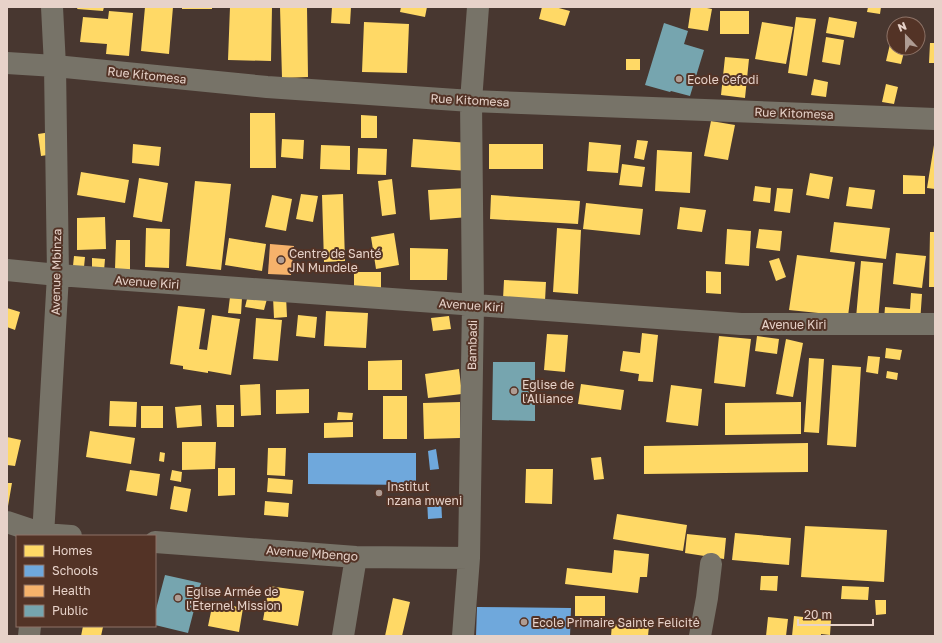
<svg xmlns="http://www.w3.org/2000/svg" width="942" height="643" font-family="'Golos Text',sans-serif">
<rect width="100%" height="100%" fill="#483730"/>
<path fill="#ffd966" d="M 78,7 L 104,7 L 103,11 L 77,9 Z
M 145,7 L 173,7 L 169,54 L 141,51 Z
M 182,7 L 212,7 L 212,9 L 182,9 Z
M 230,7 L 272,7 L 271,61 L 228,60 Z
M 280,7 L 307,7 L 308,77 L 282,78 Z
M 332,7 L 351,7 L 350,24 L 331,23 Z
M 401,7 L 427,7 L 425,17 L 400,12 Z
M 542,7 L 555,7 L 570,11 L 565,26 L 539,19 Z
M 691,7 L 702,7 L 712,9 L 708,31 L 688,28 Z
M 868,7 L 881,7 L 880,14 L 867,12 Z
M 109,11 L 133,13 L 129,56 L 106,54 L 107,44 L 80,42 L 83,17 L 108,19 Z
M 720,11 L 749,11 L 749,34 L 720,34 Z
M 796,17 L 816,19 L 807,76 L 788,73 Z
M 829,17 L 857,22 L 854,38 L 826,33 Z
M 364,22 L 409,24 L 407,73 L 362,72 Z
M 762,22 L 793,27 L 786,64 L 755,59 Z
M 826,37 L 844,40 L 840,65 L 822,62 Z
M 930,43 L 935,43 L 935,63 L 929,63 Z
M 890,44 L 894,45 L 894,48 L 905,48 L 901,64 L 886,61 Z
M 725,57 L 749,59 L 745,98 L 721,95 Z
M 626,59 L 640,59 L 640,70 L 626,70 Z
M 814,79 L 828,82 L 826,97 L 811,95 Z
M 886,84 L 898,87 L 894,104 L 882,102 Z
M 250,113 L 275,113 L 276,168 L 250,168 Z
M 361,115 L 377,116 L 377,138 L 361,138 Z
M 711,121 L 735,125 L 728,160 L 704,156 Z
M 51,132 L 54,154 L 41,156 L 38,134 Z
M 282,139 L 304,140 L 303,159 L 281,157 Z
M 413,139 L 470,143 L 468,171 L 411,167 Z
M 637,140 L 648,141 L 644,160 L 634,158 Z
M 589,142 L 621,145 L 618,173 L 587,171 Z
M 133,144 L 161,147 L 159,166 L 132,163 Z
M 489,144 L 543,144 L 543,169 L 489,169 Z
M 321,145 L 350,146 L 350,170 L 320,169 Z
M 934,145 L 935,145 L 935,189 L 927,188 Z
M 358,148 L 387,149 L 386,175 L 357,174 Z
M 657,150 L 692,152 L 690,193 L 655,191 Z
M 622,164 L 645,167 L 642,187 L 619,185 Z
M 81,172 L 129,180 L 125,203 L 77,195 Z
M 810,173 L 833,177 L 829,199 L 806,195 Z
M 903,175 L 925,176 L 925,194 L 903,194 Z
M 139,178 L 168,183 L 162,222 L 133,217 Z
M 392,179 L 396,214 L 382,216 L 378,181 Z
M 195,181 L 231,184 L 221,270 L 186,266 Z
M 755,186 L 771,188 L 770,203 L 753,201 Z
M 849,187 L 875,190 L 872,209 L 846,206 Z
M 467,188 L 469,217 L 430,220 L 428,190 Z
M 777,188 L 793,189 L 790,213 L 774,211 Z
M 301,194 L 318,196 L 313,222 L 296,219 Z
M 343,194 L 345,261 L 324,262 L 322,195 Z
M 272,195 L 292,199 L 286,231 L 265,227 Z
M 491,195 L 580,201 L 578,224 L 490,219 Z
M 586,203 L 643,209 L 640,235 L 583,229 Z
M 680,207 L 706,210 L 702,232 L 677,229 Z
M 105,217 L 106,249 L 77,250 L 77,218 Z
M 834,222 L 890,228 L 886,259 L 830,252 Z
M 146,228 L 170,229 L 169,268 L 145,267 Z
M 557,228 L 581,230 L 578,294 L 553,292 Z
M 727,229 L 751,231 L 749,266 L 725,264 Z
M 759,229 L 782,231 L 780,251 L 756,248 Z
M 930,232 L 935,232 L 935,287 L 929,287 Z
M 394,233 L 399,265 L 376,269 L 371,237 Z
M 229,238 L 266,244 L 262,271 L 225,265 Z
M 116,240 L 130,240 L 130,270 L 115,269 Z
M 410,248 L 448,249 L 447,280 L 410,280 Z
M 896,253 L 926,256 L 922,288 L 893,284 Z
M 797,255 L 855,262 L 848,316 L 789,310 Z
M 74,256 L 85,257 L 84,267 L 73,266 Z
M 92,258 L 105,259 L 104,271 L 92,270 Z
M 779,258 L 786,277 L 776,281 L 769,261 Z
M 861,261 L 883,263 L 878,320 L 856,318 Z
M 706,271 L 721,272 L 721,294 L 706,293 Z
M 354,272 L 381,272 L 381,289 L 354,289 Z
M 504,280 L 546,282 L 545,301 L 503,299 Z
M 911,293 L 922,294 L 920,323 L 884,320 L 885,307 L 910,309 Z
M 248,295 L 267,299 L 264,310 L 245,307 Z
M 286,296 L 287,317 L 274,318 L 273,297 Z
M 230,297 L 242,298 L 241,314 L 228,313 Z
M 178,306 L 205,309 L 199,349 L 207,350 L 212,315 L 240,319 L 231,375 L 208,371 L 208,373 L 183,369 L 183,366 L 170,364 Z
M 7,308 L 20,312 L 15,330 L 7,327 Z
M 326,311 L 368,313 L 366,348 L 324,346 Z
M 298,315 L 317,317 L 315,338 L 296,336 Z
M 449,316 L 451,329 L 433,331 L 431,318 Z
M 256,318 L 282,320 L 278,361 L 253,359 Z
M 642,333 L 658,335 L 653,382 L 638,381 L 639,374 L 620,371 L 623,351 L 640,353 Z
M 547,334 L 568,335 L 565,372 L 544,370 Z
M 719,336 L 751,339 L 745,387 L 714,383 Z
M 757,336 L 779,339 L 777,354 L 755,351 Z
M 786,339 L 803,343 L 793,397 L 776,394 Z
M 886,348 L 902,350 L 900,360 L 885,358 Z
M 868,356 L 880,357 L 878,374 L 866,372 Z
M 809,358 L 824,359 L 819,433 L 804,432 Z
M 402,360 L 402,390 L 368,390 L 368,361 Z
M 832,365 L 861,367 L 856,447 L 827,445 Z
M 459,369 L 462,394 L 428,398 L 425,374 Z
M 887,371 L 898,373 L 897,380 L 886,378 Z
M 260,384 L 261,415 L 241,416 L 240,385 Z
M 581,384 L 624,390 L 621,410 L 578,404 Z
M 671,385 L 702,389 L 698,426 L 666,422 Z
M 309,389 L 309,413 L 276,414 L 276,390 Z
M 383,396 L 407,396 L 407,439 L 383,439 Z
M 110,401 L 137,402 L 136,427 L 109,426 Z
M 460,402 L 460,438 L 424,439 L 423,403 Z
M 801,402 L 801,434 L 725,435 L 725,403 Z
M 201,405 L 202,426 L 177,428 L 175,407 Z
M 216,405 L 234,405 L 234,427 L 217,427 Z
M 141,406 L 163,406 L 163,428 L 141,428 Z
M 338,412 L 353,413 L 352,420 L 337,420 Z
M 353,422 L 353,437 L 324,438 L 324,423 Z
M 90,431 L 135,438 L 131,464 L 86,457 Z
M 7,437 L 21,440 L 15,466 L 7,465 Z
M 182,442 L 216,442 L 215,469 L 182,470 Z
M 808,443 L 808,472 L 644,474 L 644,446 Z
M 268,448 L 286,448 L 285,476 L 267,475 Z
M 160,452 L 165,453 L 164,462 L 159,461 Z
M 601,457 L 604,479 L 594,480 L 591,458 Z
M 218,468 L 235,468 L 235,495 L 218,496 Z
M 526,469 L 553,469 L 552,504 L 525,503 Z
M 130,470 L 160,474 L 157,496 L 126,491 Z
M 172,470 L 182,472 L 181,482 L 170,480 Z
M 268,478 L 293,480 L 292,494 L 267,492 Z
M 7,483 L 12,483 L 8,506 L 7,506 Z
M 174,486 L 191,489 L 187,512 L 170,509 Z
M 265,501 L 289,503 L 288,517 L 264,515 Z
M 617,514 L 687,525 L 683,551 L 613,539 Z
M 805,526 L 887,530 L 884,582 L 801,577 Z
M 735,533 L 791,538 L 789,565 L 732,560 Z
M 687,534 L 726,538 L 724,559 L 685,553 Z
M 614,550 L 649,554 L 647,577 L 640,577 L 638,593 L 565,584 L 567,568 L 612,573 Z
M 761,576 L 778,576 L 777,591 L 760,590 Z
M 269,586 L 304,591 L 298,626 L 263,620 Z
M 842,586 L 869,587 L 868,600 L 841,599 Z
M 575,596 L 605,596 L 605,616 L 575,616 Z
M 393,598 L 410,602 L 402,636 L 385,636 Z
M 875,600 L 886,600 L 886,614 L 876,615 Z
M 213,602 L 243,608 L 239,632 L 208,626 Z
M 794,616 L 831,620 L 830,635 L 821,634 L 821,636 L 792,636 Z
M 768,617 L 788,619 L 786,636 L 766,636 Z
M 612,624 L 649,626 L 648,636 L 611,636 Z
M 83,626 L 103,627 L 101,636 L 81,636 Z"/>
<path fill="#6fa8dc" d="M 436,449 L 439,469 L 430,470 L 428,451 Z
M 308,453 L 416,453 L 416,485 L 308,484 Z
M 441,498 L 442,518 L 428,519 L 427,499 Z
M 477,607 L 571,608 L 570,636 L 476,636 Z"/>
<path fill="#f6b26b" d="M 270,244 L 294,246 L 291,275 L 268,274 Z"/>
<path fill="#76a5af" d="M 664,23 L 688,31 L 684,44 L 704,50 L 690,96 L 671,91 L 670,92 L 645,85 Z
M 493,362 L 535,362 L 535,421 L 492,420 Z
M 165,575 L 201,583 L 188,633 L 155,625 L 155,613 Z"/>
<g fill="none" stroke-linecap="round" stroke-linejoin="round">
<path stroke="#777368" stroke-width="22" d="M 7,63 L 55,66 L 267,87 L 471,101 L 935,119
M 7,270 L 58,275 L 741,324 L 935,324
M 7,522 L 43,534 L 71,536
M 43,536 L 58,275 L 55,66 L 52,7
M 155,542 L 356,557 L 469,558
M 29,636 L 30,626
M 343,636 L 356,557
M 463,636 L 469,558 L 473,305 L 471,101 L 478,7
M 700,636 L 707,598 L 711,564"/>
</g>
<g fill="#af9c93" stroke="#533326" stroke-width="1.5">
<circle cx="679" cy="79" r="4"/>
<circle cx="281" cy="260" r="4"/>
<circle cx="514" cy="391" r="4"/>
<circle cx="379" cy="493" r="4"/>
<circle cx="178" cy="598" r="4"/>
<circle cx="524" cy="622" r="4"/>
</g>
<g text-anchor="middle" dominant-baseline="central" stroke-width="4" stroke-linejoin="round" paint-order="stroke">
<g font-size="12" fill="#e7d2c9" stroke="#533326">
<text transform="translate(147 75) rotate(6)">Rue Kitomesa</text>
<text transform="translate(470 100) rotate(3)">Rue Kitomesa</text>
<text transform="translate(794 113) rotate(2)">Rue Kitomesa</text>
<text transform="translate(56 272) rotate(-89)">Avenue Mbinza</text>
<text transform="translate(147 282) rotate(4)">Avenue Kiri</text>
<text transform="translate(471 305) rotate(4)">Avenue Kiri</text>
<text x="794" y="324">Avenue Kiri</text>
<text transform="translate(472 345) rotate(-89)">Bambadi</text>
<text transform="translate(312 553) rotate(4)">Avenue Mbengo</text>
</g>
<g font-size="12" fill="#e7d2c9" stroke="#533326" text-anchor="start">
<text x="687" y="79">Ecole Cefodi</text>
<text x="289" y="253">Centre de Santé<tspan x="289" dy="14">JN Mundele</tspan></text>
<text x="522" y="384">Eglise de<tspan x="522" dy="14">l'Alliance</tspan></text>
<text x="387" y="486">Institut<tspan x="387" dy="14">nzana mweni</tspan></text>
<text x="186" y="591">Eglise Armée de<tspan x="186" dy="14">l'Eternel Mission</tspan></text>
<text x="532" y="622">Ecole Primaire Sainte Felicitė</text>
</g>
</g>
<rect width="942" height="643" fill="none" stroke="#e7d2c9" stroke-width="16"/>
<rect x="16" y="535" width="140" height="92" fill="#533326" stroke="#8e7367"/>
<rect x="24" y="545" width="20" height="12" fill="#ffd966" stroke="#8e7367"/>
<text x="52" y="555" font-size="12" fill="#e7d2c9">Homes</text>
<rect x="24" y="565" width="20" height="12" fill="#6fa8dc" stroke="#8e7367"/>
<text x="52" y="575" font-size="12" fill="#e7d2c9">Schools</text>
<rect x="24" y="585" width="20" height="12" fill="#f6b26b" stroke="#8e7367"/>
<text x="52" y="595" font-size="12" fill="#e7d2c9">Health</text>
<rect x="24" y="605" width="20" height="12" fill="#76a5af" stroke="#8e7367"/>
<text x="52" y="615" font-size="12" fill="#e7d2c9">Public</text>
<g transform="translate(906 36) rotate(338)"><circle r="19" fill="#533326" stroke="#8e7367"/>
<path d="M0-3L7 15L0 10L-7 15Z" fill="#af9c93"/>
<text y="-6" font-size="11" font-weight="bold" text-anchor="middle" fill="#e7d2c9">N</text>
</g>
<path d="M798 619v6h75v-6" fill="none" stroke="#e7d2c9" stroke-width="2"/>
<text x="804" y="619" font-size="12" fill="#e7d2c9" stroke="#533326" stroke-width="3" paint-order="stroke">20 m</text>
</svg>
